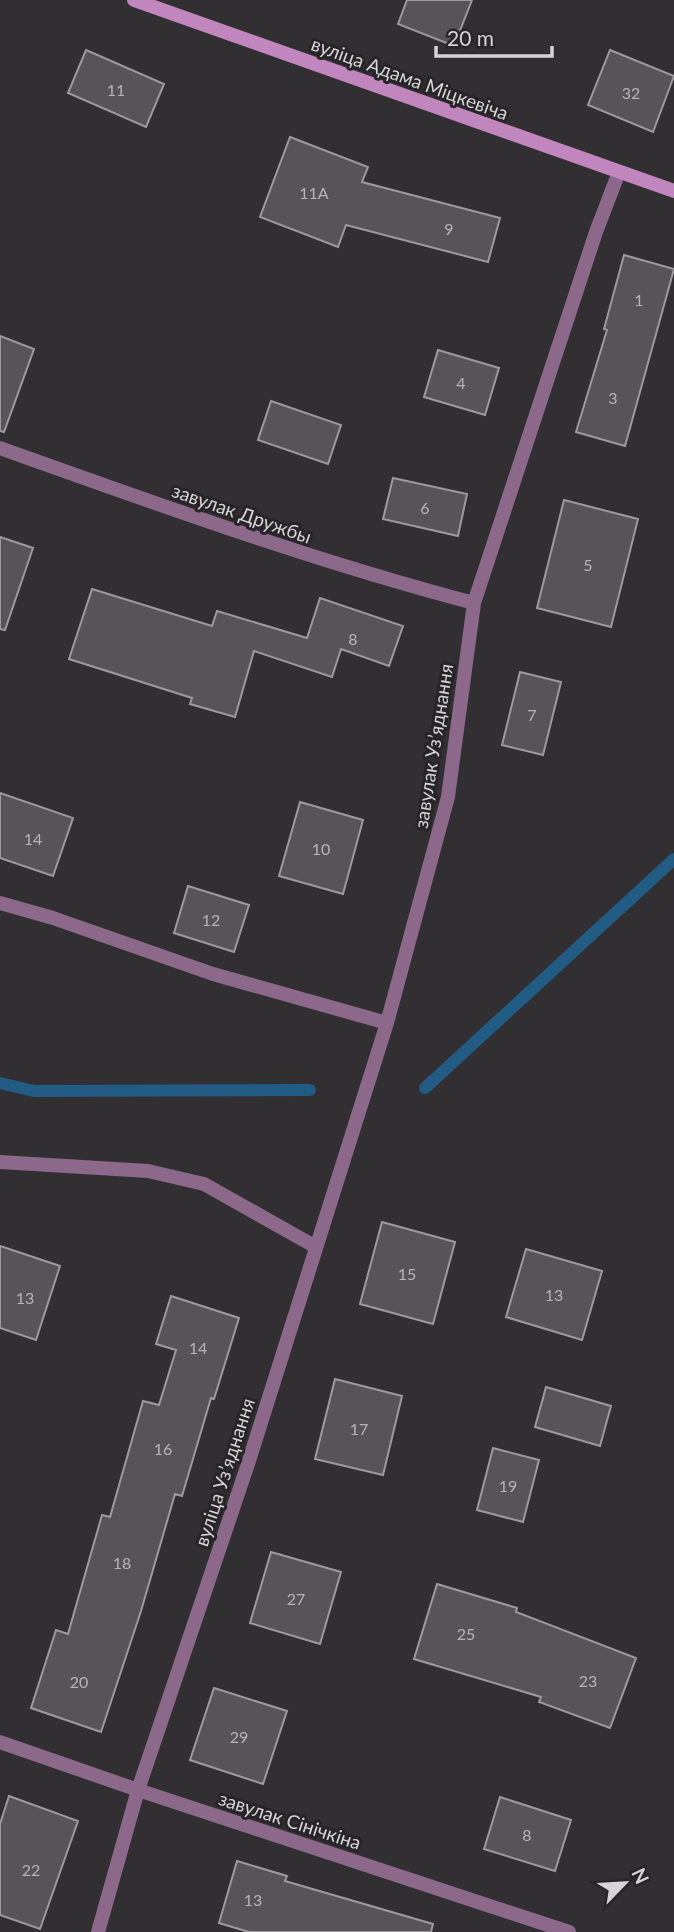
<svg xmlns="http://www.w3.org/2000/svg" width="674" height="1932" font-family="Lato,sans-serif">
<rect width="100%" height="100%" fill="#312f32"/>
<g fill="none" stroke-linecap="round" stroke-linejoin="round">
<path stroke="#225b84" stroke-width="12" d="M 0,1083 L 34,1091 L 310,1090
M 425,1088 L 674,859"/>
</g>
<path fill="#565457" stroke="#9c9a9d" stroke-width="2" d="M 407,0 L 472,0 L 454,46 L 398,24 Z
M 86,50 L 164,84 L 146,127 L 68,93 Z
M 610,50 L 674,76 L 653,132 L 588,105 Z
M 290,137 L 368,167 L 362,182 L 500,218 L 488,262 L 346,225 L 338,247 L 260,217 Z
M 624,255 L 674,269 L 625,446 L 576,432 L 607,330 L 604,329 Z
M 0,336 L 34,349 L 4,432 L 0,431 Z
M 438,350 L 499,368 L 485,415 L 424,397 Z
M 271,401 L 341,425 L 328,464 L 258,440 Z
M 393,478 L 467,494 L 458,536 L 383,519 Z
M 564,500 L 638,519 L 611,627 L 537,608 Z
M 0,537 L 33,548 L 5,630 L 0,629 Z
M 92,589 L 212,626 L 217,611 L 307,638 L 320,598 L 403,626 L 389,666 L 341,649 L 332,677 L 254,651 L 235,717 L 190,704 L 192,698 L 69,659 Z
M 520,672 L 561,682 L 543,755 L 502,745 Z
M 0,793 L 73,818 L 53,876 L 0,858 Z
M 300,802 L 363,820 L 343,894 L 279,876 Z
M 188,886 L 249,905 L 234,952 L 174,933 Z
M 382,1222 L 455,1242 L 433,1324 L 360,1304 Z
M 0,1246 L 60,1266 L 36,1340 L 0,1328 Z
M 526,1249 L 602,1271 L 582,1340 L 506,1317 Z
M 171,1296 L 239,1318 L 214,1399 L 211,1398 L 182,1496 L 175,1494 L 141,1611 L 101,1732 L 31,1708 L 56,1630 L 68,1634 L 102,1515 L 110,1517 L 143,1401 L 159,1405 L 176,1350 L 156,1344 Z
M 335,1379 L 402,1396 L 383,1475 L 315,1459 Z
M 546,1387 L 611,1406 L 600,1446 L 535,1427 Z
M 493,1448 L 539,1460 L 523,1522 L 477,1510 Z
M 271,1552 L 341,1572 L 320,1644 L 250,1623 Z
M 437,1584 L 517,1608 L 516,1612 L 636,1658 L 610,1728 L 539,1702 L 541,1697 L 414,1659 Z
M 214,1688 L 287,1711 L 263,1784 L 190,1760 Z
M 9,1796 L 78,1821 L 40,1929 L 0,1915 L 0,1824 Z
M 500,1797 L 571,1820 L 555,1871 L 484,1849 Z
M 237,1861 L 287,1876 L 285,1881 L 433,1924 L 431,1932 L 249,1932 L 219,1923 Z"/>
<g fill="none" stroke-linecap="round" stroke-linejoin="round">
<path stroke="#8c688a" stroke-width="14" d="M 0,448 C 157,504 313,561 474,603
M 0,903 L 53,918 L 213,974 L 387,1023
M 0,1162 L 148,1171 L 204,1184 L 316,1247
M 0,1742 L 138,1790 L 569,1932
M 98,1932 L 138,1790 L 248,1464 L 387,1023 L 448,797 L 474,603 L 596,232 L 619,172"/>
<path stroke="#c186bd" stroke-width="14" d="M 134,0 L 674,191"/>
</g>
<g text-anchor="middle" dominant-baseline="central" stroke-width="6" stroke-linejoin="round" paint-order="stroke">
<g font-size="16" fill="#b6b4b6">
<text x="116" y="89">11</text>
<text x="631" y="92">32</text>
<text x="314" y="192">11А</text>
<text x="449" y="228">9</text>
<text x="639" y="299">1</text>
<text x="461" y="382">4</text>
<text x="613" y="397">3</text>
<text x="425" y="507">6</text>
<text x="588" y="564">5</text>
<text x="353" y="638">8</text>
<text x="532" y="714">7</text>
<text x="33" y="838">14</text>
<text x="321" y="848">10</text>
<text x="211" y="919">12</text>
<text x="407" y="1273">15</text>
<text x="554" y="1294">13</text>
<text x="25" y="1297">13</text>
<text x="198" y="1347">14</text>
<text x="359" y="1428">17</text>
<text x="163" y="1448">16</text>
<text x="508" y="1485">19</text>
<text x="122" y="1562">18</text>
<text x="296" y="1598">27</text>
<text x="466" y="1633">25</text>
<text x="588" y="1680">23</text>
<text x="79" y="1681">20</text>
<text x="239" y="1736">29</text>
<text x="527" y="1834">8</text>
<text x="31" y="1869">22</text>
<text x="253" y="1899">13</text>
</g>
<g font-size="19" fill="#d6d4d6" stroke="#272528">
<text transform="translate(410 78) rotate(20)">вуліца Адама Міцкевіча</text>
<text transform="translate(242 513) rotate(19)">завулак Дружбы</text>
<text transform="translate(433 746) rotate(-81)">завулак Узʼяднання</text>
<text transform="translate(224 1472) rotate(-72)">вуліца Узʼяднання</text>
<text transform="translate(290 1820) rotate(18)">завулак Сінічкіна</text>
</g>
</g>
<g transform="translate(625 1883) rotate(65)" stroke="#272528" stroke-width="5" paint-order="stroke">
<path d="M0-5L12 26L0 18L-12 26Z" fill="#d6d4d6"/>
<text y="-10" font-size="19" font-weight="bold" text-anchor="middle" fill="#d6d4d6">N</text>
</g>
<path d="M436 46v10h116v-10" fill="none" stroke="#d6d4d6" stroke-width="3.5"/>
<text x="447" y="46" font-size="21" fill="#d6d4d6" stroke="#272528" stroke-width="5" paint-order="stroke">20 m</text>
</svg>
